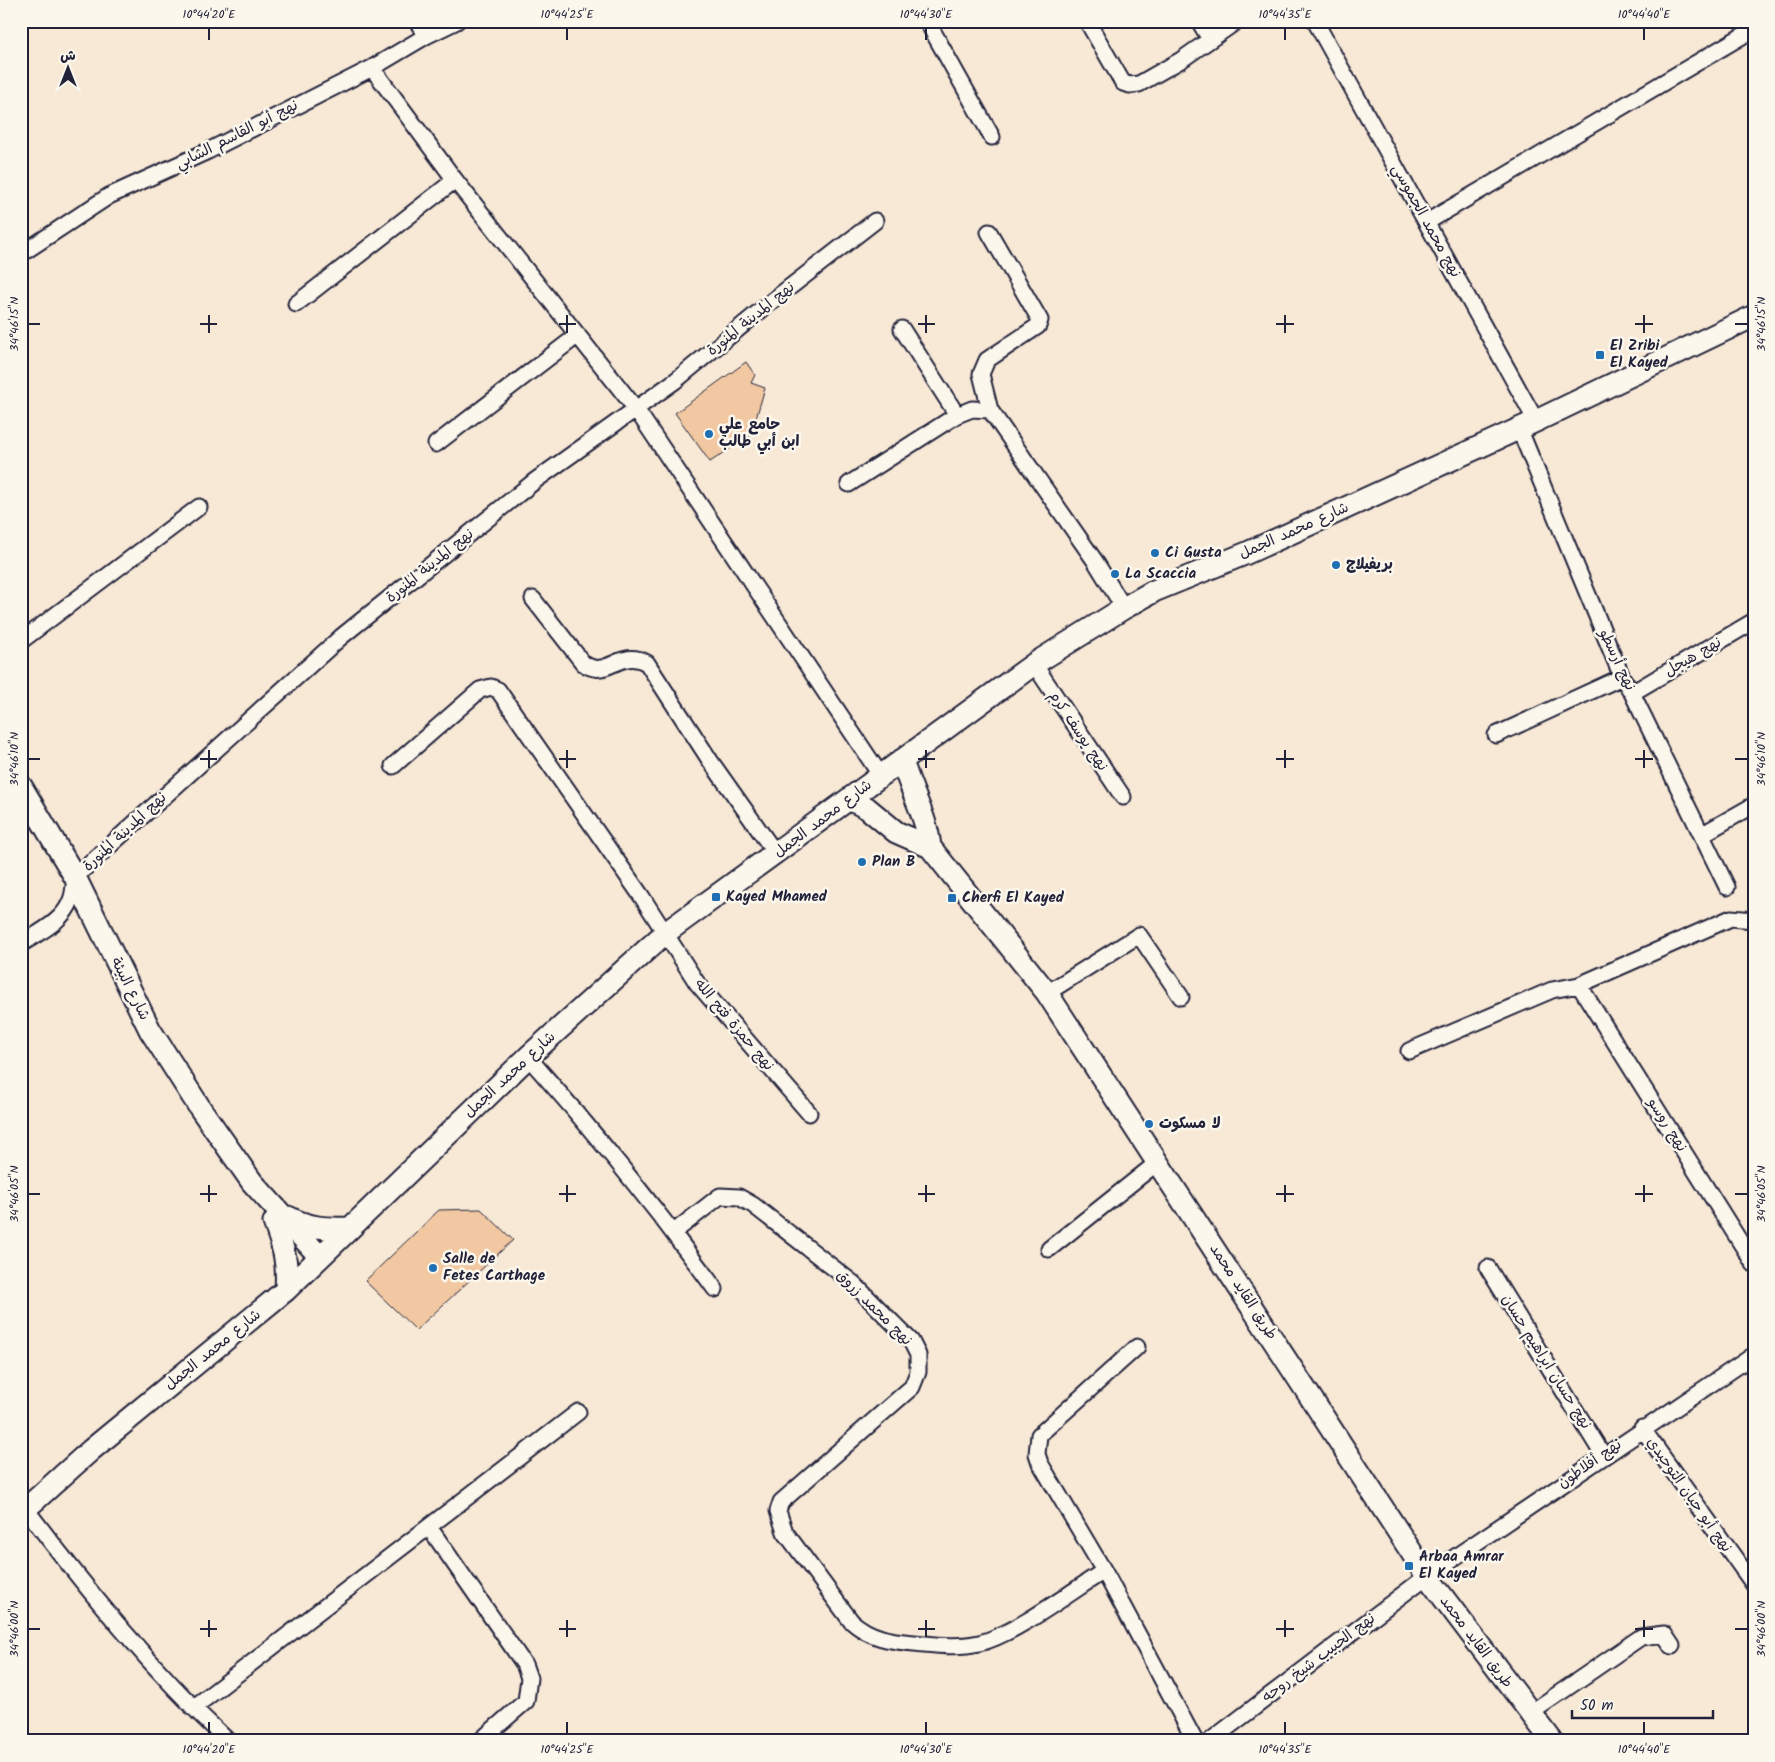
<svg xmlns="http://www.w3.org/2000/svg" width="1775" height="1762" font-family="Kalam,'Playpen Sans Arabic',sans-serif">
<rect width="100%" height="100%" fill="#f8e9d6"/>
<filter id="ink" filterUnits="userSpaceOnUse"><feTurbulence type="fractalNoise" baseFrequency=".02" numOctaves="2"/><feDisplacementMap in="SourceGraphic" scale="10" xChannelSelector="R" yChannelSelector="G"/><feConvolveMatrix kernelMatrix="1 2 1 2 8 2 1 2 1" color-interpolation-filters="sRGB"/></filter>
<g filter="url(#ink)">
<path fill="#f1c8a1" stroke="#22223b" d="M 746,362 L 755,375 L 751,383 L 765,388 L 751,435 L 710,462 L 675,413 Z
M 481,1209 L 513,1240 L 416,1330 L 365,1281 L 439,1210 Z"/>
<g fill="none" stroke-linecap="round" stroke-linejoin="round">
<g stroke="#22223b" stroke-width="19">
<path id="street" d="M 417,21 L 426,36
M 927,21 L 992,137
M 1087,21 L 1123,83 L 1130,85 L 1139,84 L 1181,60 L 1237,21
M 1199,21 L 1210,39
M 1315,21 L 1536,421
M 372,68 L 455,180 L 636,409 L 881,776
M 1427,222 L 1754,29
M 989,232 L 1040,320 L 1038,326 L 987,360 L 981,374 L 990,410
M 21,254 L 109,196 L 208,151 L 372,68 L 426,36 L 457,21
M 296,304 L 455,180
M 902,329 L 957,415
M 1519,428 L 1622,677 L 1632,693 L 1727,887
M 436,444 L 578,335
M 849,484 L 957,415 L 972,409 L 990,410 L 1095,561 L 1124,608
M 533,599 L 583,663 C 607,681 619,647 647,663 L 711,762 L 776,854
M 21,641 L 199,507
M 1034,664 L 1123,797
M 1632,693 L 1754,621
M 1496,735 L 1622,677
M 393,766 L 480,690 L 491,687 L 498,690 L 642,897 L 697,983 L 809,1113
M 1703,834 L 1754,805
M 21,944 C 38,933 64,921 71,900 C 74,893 74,884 75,877 L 341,637 L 536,480 L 675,381 L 772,301 L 875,221
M 1579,985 L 1754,1264
M 1047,993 L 1139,935 L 1181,997
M 1409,1051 L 1552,990 L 1579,985 L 1731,918 L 1754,920
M 528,1057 C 594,1131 656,1208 715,1289
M 674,1232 L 720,1196 L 739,1197 L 753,1205 L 854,1284 L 911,1341 L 918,1355 L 918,1372 L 912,1387 L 781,1502 L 778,1511 L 785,1532 L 851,1621 C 870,1638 890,1641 914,1643 C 936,1645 958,1648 979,1643 C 1014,1635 1072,1591 1104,1571
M 1049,1249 L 1158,1162
M 1488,1268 L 1603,1455
M 1137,1347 L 1039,1435 L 1037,1454 L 1040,1463 L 1104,1571 L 1195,1741
M 1642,1428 L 1754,1585
M 26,1509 C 88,1591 153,1671 228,1741
M 429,1527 L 524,1664 L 529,1678 L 526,1701 L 480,1741
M 193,1708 L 578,1412
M 1529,1714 L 1641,1637 L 1664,1634 L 1672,1646
M 1210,1741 L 1427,1576 L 1754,1355"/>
</g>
<g stroke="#22223b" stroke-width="25">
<path id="secondary" d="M 902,760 C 910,790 927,817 930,847
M 21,786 L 75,877 L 150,1030 L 200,1108 L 252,1182 L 320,1257
M 849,799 L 867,808 L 896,832 L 930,847 L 1047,993 L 1427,1576 L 1552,1741
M 288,1217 C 308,1228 327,1229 350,1228
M 274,1222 C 284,1249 288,1261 286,1290
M 21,1513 L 91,1450 L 286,1290 L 528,1057 L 664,934 L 1034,664 L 1124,608 L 1154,591 L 1247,553 L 1536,421 L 1754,316"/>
</g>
<use href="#street" stroke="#fbf7ec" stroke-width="15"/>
<use href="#secondary" stroke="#fbf7ec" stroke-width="21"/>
</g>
</g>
<path fill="none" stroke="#22223b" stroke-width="2" d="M 209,28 L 209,40M 567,28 L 567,40M 926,28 L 926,40M 1285,28 L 1285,40M 1644,28 L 1644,40M 209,315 L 209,333M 567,315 L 567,333M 926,315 L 926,333M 1285,315 L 1285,333M 1644,315 L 1644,333M 28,324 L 40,324M 200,324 L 217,324M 559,324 L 576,324M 918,324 L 935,324M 1276,324 L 1294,324M 1635,324 L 1653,324M 1735,324 L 1748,324M 209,750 L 209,768M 567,750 L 567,768M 926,750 L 926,768M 1285,750 L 1285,768M 1644,750 L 1644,768M 28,759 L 40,759M 200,759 L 217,759M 559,759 L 576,759M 918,759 L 935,759M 1276,759 L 1294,759M 1635,759 L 1653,759M 1735,759 L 1748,759M 209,1185 L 209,1202M 567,1185 L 567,1202M 926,1185 L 926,1202M 1285,1185 L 1285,1202M 1644,1185 L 1644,1202M 28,1194 L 40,1194M 200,1194 L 217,1194M 559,1194 L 576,1194M 918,1194 L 935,1194M 1276,1194 L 1294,1194M 1635,1194 L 1653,1194M 1735,1194 L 1748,1194M 209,1620 L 209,1637M 567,1620 L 567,1637M 926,1620 L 926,1637M 1285,1620 L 1285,1637M 1644,1620 L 1644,1637M 28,1629 L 40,1629M 200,1629 L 217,1629M 559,1629 L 576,1629M 918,1629 L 935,1629M 1276,1629 L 1294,1629M 1635,1629 L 1653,1629M 1735,1629 L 1748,1629M 209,1722 L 209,1734M 567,1722 L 567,1734M 926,1722 L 926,1734M 1285,1722 L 1285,1734M 1644,1722 L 1644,1734"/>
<g fill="#1f6fb2" stroke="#fbf7ec" stroke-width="2">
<rect x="1595" y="350" width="10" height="10" rx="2.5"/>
<circle cx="709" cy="434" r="5"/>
<circle cx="1155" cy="553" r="5"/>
<circle cx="1336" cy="565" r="5"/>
<circle cx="1115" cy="574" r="5"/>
<circle cx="862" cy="862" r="5"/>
<rect x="711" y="892" width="10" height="10" rx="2.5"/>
<rect x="947" y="893" width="10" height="10" rx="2.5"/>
<circle cx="1149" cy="1124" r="5"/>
<circle cx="433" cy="1268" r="5"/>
<rect x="1404" y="1561" width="10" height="10" rx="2.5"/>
</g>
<g text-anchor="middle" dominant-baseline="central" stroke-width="5" stroke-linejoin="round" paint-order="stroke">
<g font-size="15" fill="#22223b" stroke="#fbf7ec">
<text transform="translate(237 135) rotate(-27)">نهج أبو القاسم الشابي</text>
<text transform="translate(1426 221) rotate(61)">نهج محمد الجموسي</text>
<text transform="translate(751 319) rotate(-39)">نهج المدينة المنورة</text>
<text transform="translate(1294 531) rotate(-24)">شارع محمد الجمل</text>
<text transform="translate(430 566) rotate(-39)">نهج المدينة المنورة</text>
<text transform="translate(1693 657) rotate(-30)">نهج هيجل</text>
<text transform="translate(1617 660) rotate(65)">نهج أرسطو</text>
<text transform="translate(1078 731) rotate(56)">نهج يوسف كرم</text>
<text transform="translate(823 819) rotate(-37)">شارع محمد الجمل</text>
<text transform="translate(125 832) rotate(-43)">نهج المدينة المنورة</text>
<text transform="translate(130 989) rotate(63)">شارع البيئة</text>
<text transform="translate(734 1025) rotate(50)">نهج حمزة فتح الله</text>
<text transform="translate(510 1075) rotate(-43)">شارع محمد الجمل</text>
<text transform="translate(1667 1125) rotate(58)">نهج روسو</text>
<text transform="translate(1243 1292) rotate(57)">طريق القايد محمد</text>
<text transform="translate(874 1308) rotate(45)">نهج محمد زروق</text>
<text transform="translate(213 1350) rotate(-39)">شارع محمد الجمل</text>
<text transform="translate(1546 1362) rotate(58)">نهج حسان ابراهيم حسان</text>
<text transform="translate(1590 1464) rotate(-35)">نهج أفلاطون</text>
<text transform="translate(1689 1495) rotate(55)">نهج أبو حيان التوحيدي</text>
<text transform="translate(1476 1642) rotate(53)">طريق القايد محمد</text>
<text transform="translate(1319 1658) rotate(-37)">نهج الحبيب شيخ روحه</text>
</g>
<g font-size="15" font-weight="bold" fill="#22223b" stroke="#fbf7ec" text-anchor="start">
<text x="1610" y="346">El Zribi<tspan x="1610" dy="17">El Kayed</tspan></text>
<text x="719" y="425">جامع علي<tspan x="719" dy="17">ابن أبي طالب</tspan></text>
<text x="1165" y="553">Ci Gusta</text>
<text x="1346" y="565">بريفيلاج</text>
<text x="1125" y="574">La Scaccia</text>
<text x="872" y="862">Plan B</text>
<text x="726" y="897">Kayed Mhamed</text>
<text x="962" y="898">Cherfi El Kayed</text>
<text x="1159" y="1124">لا مسكوت</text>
<text x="443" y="1259">Salle de<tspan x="443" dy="17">Fetes Carthage</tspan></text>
<text x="1419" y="1557">Arbaa Amrar<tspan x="1419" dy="17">El Kayed</tspan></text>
</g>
</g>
<rect width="1775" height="1762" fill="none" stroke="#fbf7ec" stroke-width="55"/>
<g transform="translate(68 68)" stroke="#fbf7ec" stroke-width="4" paint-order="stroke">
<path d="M0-4L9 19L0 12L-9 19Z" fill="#22223b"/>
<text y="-8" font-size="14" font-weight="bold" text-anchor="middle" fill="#22223b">ش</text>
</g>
<path d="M1572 1710v8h141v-8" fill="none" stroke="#22223b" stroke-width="2.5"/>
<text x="1580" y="1710" font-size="15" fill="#22223b" stroke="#fbf7ec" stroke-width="4" paint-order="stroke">50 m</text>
<rect x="28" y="28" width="1720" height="1706" fill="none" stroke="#22223b" stroke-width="2"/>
<g font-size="12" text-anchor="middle" fill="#22223b">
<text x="209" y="18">10°44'20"E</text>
<text x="567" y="18">10°44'25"E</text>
<text x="926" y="18">10°44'30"E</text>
<text x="1285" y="18">10°44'35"E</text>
<text x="1644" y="18">10°44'40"E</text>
<text transform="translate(14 324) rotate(-90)" y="4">34°46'15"N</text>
<text transform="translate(1761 324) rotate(-90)" y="4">34°46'15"N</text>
<text transform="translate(14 759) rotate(-90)" y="4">34°46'10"N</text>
<text transform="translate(1761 759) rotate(-90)" y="4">34°46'10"N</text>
<text transform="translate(14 1194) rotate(-90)" y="4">34°46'05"N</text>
<text transform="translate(1761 1194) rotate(-90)" y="4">34°46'05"N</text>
<text transform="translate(14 1629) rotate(-90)" y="4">34°46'00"N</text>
<text transform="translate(1761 1629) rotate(-90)" y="4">34°46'00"N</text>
<text x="209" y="1753">10°44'20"E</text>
<text x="567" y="1753">10°44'25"E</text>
<text x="926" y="1753">10°44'30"E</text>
<text x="1285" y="1753">10°44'35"E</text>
<text x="1644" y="1753">10°44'40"E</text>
</g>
</svg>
